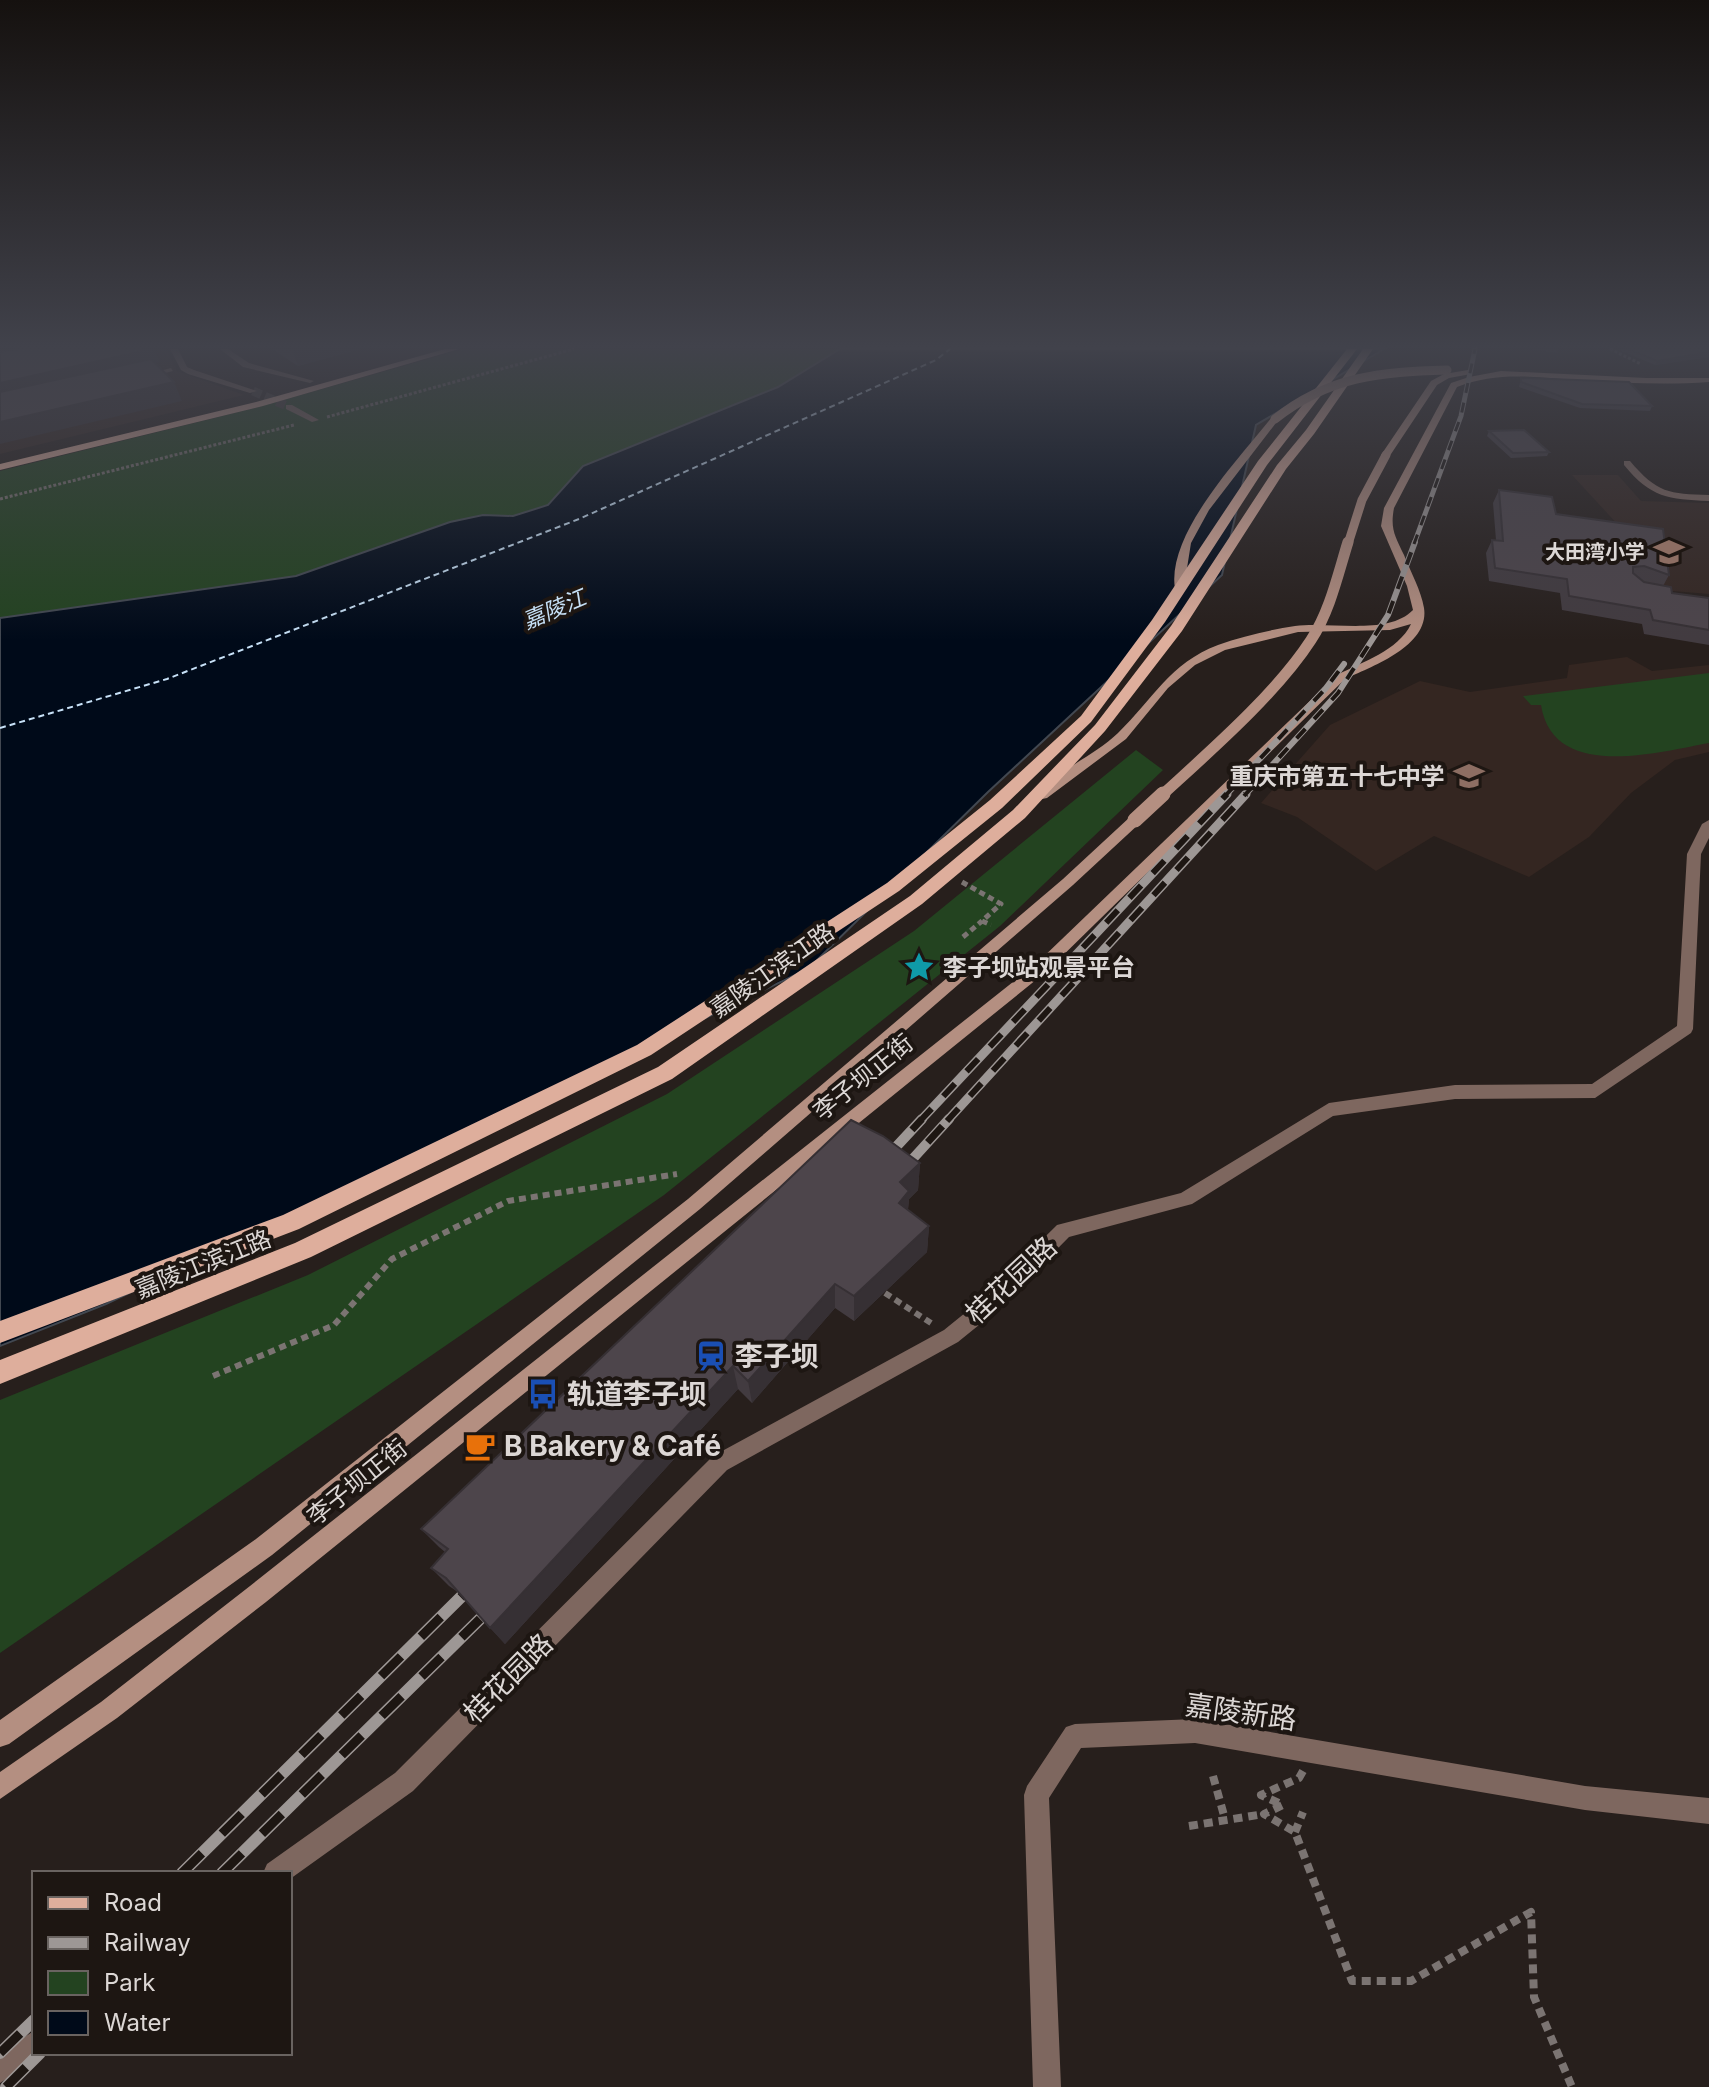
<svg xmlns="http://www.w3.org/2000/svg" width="1709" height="2087" font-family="Inter,'Noto Sans SC',sans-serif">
<rect width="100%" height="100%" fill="#271f1c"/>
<path fill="#342621" d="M 0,349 L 166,349 L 177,371 L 244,395 L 0,454 Z
M 1572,475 L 1618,475 L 1641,501 L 1709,503 L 1709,594 L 1672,591 L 1653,585 L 1620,527 Z
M 1627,657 L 1652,671 L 1709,665 L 1709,752 L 1675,760 L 1631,793 L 1589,837 L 1529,877 L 1434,836 L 1376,871 L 1297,817 L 1261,803 L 1330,725 L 1420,681 L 1470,692 L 1567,678 L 1569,665 Z"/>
<path fill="#234320" d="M 463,349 L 840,349 L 778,387 L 583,466 L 548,505 L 513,516 L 483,515 L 450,522 L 296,576 L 0,618 L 0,471 L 259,407 Z
M 1709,673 L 1709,743 C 1659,752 1553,782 1541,705 L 1531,705 L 1523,696 Z
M 1136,750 L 1163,770 L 1000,926 L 664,1195 L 0,1653 L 0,1400 L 308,1275 L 667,1094 L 914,931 Z"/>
<path fill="#000a19" stroke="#424851" stroke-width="2" d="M 840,349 L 1384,349 L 1256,425 L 1222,575 L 988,792 L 808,969 L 106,1304 L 0,1346 L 0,618 L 296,576 L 450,522 L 483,515 L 513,516 L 548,505 L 583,466 L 778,387 Z"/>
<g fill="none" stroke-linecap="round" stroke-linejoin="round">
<path stroke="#c7e1f7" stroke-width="2" stroke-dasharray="6 4" stroke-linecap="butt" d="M 0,728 L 167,679 L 579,519 L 936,360 L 950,349"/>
<path stroke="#423b38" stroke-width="9" stroke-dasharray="9 4" stroke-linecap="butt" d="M 253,391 L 289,407"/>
<path stroke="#7b7472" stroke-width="3" stroke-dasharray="3 2" stroke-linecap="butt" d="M 1610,349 L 1641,364
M 327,417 L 574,349
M 0,499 L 294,425"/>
<path stroke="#7b7472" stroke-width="5" stroke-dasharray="6 4" stroke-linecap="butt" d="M 962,882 L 1001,904 L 982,921 L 991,925
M 963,937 L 982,921"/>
<path stroke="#7b7472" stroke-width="6" stroke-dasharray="7 5" stroke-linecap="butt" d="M 885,1293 L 934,1325
M 213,1376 L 334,1325 L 392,1259 L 508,1201 L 677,1174"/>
<path stroke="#7b7472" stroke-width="8" stroke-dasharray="9 6" stroke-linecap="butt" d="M 1303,1771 L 1299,1778 L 1261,1795 L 1283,1805 L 1264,1814 L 1295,1832 L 1352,1981 L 1411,1981 L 1531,1912 L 1534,1997 L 1572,2087
M 1213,1776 L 1225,1819
M 1189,1826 L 1264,1814
M 1295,1832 L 1303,1812"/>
<path fill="#7e675f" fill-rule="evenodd" d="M 171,368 L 173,371 L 145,378 L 141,376 Z"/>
<path fill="#7e675f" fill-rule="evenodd" d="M 170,349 L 178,349 L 187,367 L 194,370 L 257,391 L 250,393 L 188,374 L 181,370 Z
M 220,349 L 228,349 L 249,363 L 314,381 L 310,383 L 243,367 Z
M 286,405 L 292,405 L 319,420 L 312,422 L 286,409 Z
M 1624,461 L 1630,461 C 1657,493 1669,494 1709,495 L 1709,501 C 1668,499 1651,498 1624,465 Z
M 1195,1719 L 1585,1786 L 1709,1798 L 1709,1824 L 1585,1810 L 1195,1743 L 1081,1748 L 1049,1798 L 1061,2087 L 1033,2087 L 1024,1795 L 1027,1786 L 1066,1727 L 1075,1724 Z"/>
<path fill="#7e675f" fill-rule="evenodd" d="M 1709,820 L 1709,838 L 1701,854 L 1693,1029 L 1691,1033 L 1595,1098 L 1455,1099 L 1333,1116 L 1192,1204 L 1069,1237 L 995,1312 L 958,1342 L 727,1470 L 413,1791 L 290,1879 L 290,1873 L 263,1873 L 267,1864 L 395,1773 L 713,1456 L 944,1330 L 981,1300 L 1057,1225 L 1181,1193 L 1329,1103 L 1455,1085 L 1592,1084 L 1677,1026 L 1687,854 L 1702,824 Z
M 34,2031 L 34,2053 L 44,2055 L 0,2083 L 0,2052 Z"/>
<path fill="#b48f81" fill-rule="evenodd" d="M 1468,370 L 1471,374 L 1449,378 L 1437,385 L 1389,457 L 1383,457 L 1381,455 L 1431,381 L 1444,374 Z
M 1501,371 L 1646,378 L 1709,378 L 1709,382 C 1668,385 1627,383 1585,381 C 1542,378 1499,370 1457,387 L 1394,508 C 1390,529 1395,536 1404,555 C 1411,573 1421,590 1424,608 C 1430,646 1371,667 1345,679 L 1047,971 L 266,1602 L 117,1718 L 0,1799 L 0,1772 L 101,1702 L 250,1586 L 1037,963 L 1337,675 C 1362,662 1398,651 1411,624 L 1390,630 L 1298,632 L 1225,650 L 1195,665 L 1168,688 L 1126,739 L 1047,798 L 1042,799 L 1035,795 C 1058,770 1094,756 1118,733 C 1153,699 1170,663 1218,645 C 1243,636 1270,630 1295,626 C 1329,621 1388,636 1413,610 L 1407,586 L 1381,526 L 1384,508 L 1451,383 L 1469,377 Z
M 1272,417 L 1279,419 L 1209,510 L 1191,543 L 1184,587 L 1175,589 C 1166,534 1239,459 1272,417 Z
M 1135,816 L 1140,817 L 1140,823 L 1073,885 L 700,1209 L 272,1555 L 9,1744 L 0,1747 L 0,1720 L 256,1539 L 688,1199 L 1063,879 L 1130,817 Z"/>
<path fill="#deae9c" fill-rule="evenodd" d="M 445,349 L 459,349 L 263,406 L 0,470 L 0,464 L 256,402 Z
M 1347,349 L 1357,349 L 1267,465 L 1165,622 L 1091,722 L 1002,808 L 899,891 L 651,1055 L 299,1229 L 0,1343 L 0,1321 L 283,1215 L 637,1045 L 887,883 L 990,800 L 1081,716 L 1152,620 L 1258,461 Z
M 1363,349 L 1373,349 L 1314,434 L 1286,469 L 1182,631 L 1105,731 L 1025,818 L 922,904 L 672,1079 L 311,1257 L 0,1384 L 0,1360 L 295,1243 L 658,1067 L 910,896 L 1013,810 L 1095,725 L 1171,626 L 1277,465 L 1306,430 Z"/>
<g stroke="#9d9795" stroke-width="5">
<path id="rail-far4" d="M 1414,544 L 1461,416 L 1475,349"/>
</g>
<g stroke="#9d9795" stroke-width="6">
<path id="rail-far3" d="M 1225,796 L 1326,688 L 1344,664
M 1244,796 L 1338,693 L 1388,615 L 1415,542"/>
</g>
<g stroke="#9d9795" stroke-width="9">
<path id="rail-far2" d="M 920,1121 L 1227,794
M 947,1121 L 1246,794"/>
</g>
<g stroke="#9d9795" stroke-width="10">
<path id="rail-far1" d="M 882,1162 L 922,1119
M 898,1175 L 949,1119"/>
</g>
<g stroke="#9d9795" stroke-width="12">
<path id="rail" d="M 182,1873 L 463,1595
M 222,1873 L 480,1619
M 0,2053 L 34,2020
M 6,2087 L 40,2053"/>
</g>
<use href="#rail-far4" stroke="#1d1612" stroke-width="3" stroke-dasharray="10" stroke-linecap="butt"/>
<use href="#rail-far3" stroke="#1d1612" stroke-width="4" stroke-dasharray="13" stroke-linecap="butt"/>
<use href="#rail-far2" stroke="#1d1612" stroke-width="6" stroke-dasharray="17" stroke-linecap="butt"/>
<use href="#rail-far1" stroke="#1d1612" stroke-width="7" stroke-dasharray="22" stroke-linecap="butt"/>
<use href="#rail" stroke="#1d1612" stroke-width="9" stroke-dasharray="28" stroke-linecap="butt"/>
<path stroke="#b48f81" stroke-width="9" d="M 1275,419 C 1329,376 1380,372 1447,370
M 1348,544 L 1362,500 L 1386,455"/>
<path stroke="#b48f81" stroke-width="11" d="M 1161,796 C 1209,752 1276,694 1311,640 C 1330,611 1338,574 1348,542"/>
<path stroke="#b48f81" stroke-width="15" d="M 1135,820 L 1163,794"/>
</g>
<path fill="#423b40" d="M 272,349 L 360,349 L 298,366 Z
M 1531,349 L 1559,349 L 1557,353 Z
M 1617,349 L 1709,349 L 1709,357 L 1655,365 Z
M 1521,378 L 1652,406 L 1650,411 L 1580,408 L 1519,387 Z
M 1489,431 L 1549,452 L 1547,456 L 1511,458 L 1487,436 Z
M 1499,490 L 1556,514 L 1669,575 L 1663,586 L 1672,593 L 1709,598 L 1709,645 L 1644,634 L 1642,624 L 1562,610 L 1560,593 L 1489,581 L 1486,553 L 1492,540 L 1496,540 L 1493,503 Z
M 920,1163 L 918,1190 L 909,1199 L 908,1210 L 929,1226 L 927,1252 L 854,1321 L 835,1308 L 752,1403 L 738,1389 L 505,1644 L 458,1592 L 449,1586 L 431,1568 L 445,1552 L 439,1547 L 421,1529 Z"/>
<path fill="#363034" d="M 140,349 L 154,349 L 160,362 L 0,404 L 0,383 Z
M 292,349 L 360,349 L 298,366 Z
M 1709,352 L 1709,357 L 1655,365 L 1657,361 Z
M 174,382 L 182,401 L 0,444 L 0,422 Z
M 920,1163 L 918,1190 L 909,1199 L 907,1217 L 898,1229 L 900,1182 Z
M 929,1226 L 927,1252 L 854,1321 L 854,1296 Z
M 835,1284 L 835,1308 L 752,1403 L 748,1381 Z
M 733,1366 L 738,1389 L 505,1644 L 490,1628 Z"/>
<path fill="#4d454b" stroke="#363034" stroke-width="2" d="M 19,349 L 141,349 L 143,351 L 0,383 L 0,352 Z
M 1629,349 L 1709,349 L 1709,352 L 1657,361 Z
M 151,359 L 174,382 L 0,422 L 0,392 Z
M 1521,378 L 1629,382 L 1652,406 L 1582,404 L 1521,382 Z
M 1524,430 L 1549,452 L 1513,453 L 1489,431 Z
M 1499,490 L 1552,497 L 1556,514 L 1663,529 L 1669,575 L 1644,566 L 1633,567 L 1633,573 L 1644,582 L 1671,587 L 1672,593 L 1709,598 L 1709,630 L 1653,620 L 1650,610 L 1569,596 L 1567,579 L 1495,568 L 1492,540 L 1503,541 Z
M 851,1120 L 883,1136 L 920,1163 L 900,1182 L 909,1191 L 899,1203 L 929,1226 L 854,1296 L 835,1284 L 748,1381 L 733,1366 L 490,1628 L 446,1578 L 431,1568 L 448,1549 L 421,1529 Z"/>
<linearGradient id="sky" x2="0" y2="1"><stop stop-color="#15110f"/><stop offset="0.54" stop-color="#41424b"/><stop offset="1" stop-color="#41424b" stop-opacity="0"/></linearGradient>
<rect width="1709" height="641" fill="url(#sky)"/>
<defs>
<g id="school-bare" transform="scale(2.4)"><path d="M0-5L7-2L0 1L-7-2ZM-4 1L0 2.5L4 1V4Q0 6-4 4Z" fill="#8d6e63" stroke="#1d1612" stroke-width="2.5" paint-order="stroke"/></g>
<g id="sight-bare" transform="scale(2.4)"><path d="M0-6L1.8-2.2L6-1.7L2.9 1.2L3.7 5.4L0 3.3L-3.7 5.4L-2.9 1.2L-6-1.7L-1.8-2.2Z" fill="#0f9aa8" stroke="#1d1612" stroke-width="2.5" paint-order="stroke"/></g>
<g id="station-bare" transform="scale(2.4)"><path d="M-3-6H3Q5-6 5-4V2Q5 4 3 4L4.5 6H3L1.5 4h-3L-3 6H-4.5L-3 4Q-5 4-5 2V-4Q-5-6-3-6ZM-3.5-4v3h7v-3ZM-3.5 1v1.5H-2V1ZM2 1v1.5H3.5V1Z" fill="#1a4fb4" stroke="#1d1612" stroke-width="2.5" paint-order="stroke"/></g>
<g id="bus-bare" transform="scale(2.4)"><path d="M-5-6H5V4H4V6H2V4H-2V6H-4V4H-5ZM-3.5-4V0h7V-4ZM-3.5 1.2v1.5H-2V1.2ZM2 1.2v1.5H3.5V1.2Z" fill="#1a4fb4" stroke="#1d1612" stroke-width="2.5" paint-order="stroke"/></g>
<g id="cafe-bare" transform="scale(2.4)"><path d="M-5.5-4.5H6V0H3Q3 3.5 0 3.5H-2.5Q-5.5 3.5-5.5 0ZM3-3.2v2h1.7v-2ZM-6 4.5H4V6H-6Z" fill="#e8710a" stroke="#1d1612" stroke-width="2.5" paint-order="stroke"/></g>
</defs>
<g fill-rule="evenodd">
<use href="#school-bare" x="1669" y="552"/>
<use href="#school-bare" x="1469" y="776"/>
<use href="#sight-bare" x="919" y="967"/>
<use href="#station-bare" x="711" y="1356"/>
<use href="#bus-bare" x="543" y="1394"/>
<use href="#cafe-bare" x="480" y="1446"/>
</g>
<g text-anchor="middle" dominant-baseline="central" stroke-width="8" stroke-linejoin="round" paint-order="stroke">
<g font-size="20" font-weight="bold" fill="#dcd7d5" stroke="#1d1612" text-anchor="end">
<text x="1645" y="552">大田湾小学</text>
</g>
<g font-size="22" font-style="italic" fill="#c7e1f7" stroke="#1d1612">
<text transform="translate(554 609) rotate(-23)">嘉陵江</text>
</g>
<g font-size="24" font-weight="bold" fill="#dcd7d5" stroke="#1d1612" text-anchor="end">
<text x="1445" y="776">重庆市第五十七中学</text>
<text x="943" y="967" text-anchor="start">李子坝站观景平台</text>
</g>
<g font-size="24" fill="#dcd7d5" stroke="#1d1612">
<text transform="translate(772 970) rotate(-35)">嘉陵江滨江路</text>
<text transform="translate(863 1077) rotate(-39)">李子坝正街</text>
<text transform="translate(203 1264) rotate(-22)">嘉陵江滨江路</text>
<text transform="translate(357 1482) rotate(-39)">李子坝正街</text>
</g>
<g font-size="28" fill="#dcd7d5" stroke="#1d1612">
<text transform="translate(1011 1280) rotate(-43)">桂花园路</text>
<text transform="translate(508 1678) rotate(-45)">桂花园路</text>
<text transform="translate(1241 1712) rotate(8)">嘉陵新路</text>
</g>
<g font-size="28" font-weight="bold" fill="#dcd7d5" stroke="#1d1612" text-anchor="start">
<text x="735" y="1356">李子坝</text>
<text x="567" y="1394">轨道李子坝</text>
<text x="504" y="1446">B Bakery &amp; Café</text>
</g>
</g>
<rect x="32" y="1871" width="260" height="184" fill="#1d1612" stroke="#696360" stroke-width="2"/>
<rect x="48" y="1897" width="40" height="12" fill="#deae9c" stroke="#696360" stroke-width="2"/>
<text x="104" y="1911" font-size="24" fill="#dcd7d5">Road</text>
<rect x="48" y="1937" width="40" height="12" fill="#9d9795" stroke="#696360" stroke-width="2"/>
<text x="104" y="1951" font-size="24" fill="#dcd7d5">Railway</text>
<rect x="48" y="1971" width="40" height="24" fill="#234320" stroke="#696360" stroke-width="2"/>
<text x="104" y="1991" font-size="24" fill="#dcd7d5">Park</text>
<rect x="48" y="2011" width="40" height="24" fill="#000a19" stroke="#696360" stroke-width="2"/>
<text x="104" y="2031" font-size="24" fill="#dcd7d5">Water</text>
</svg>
